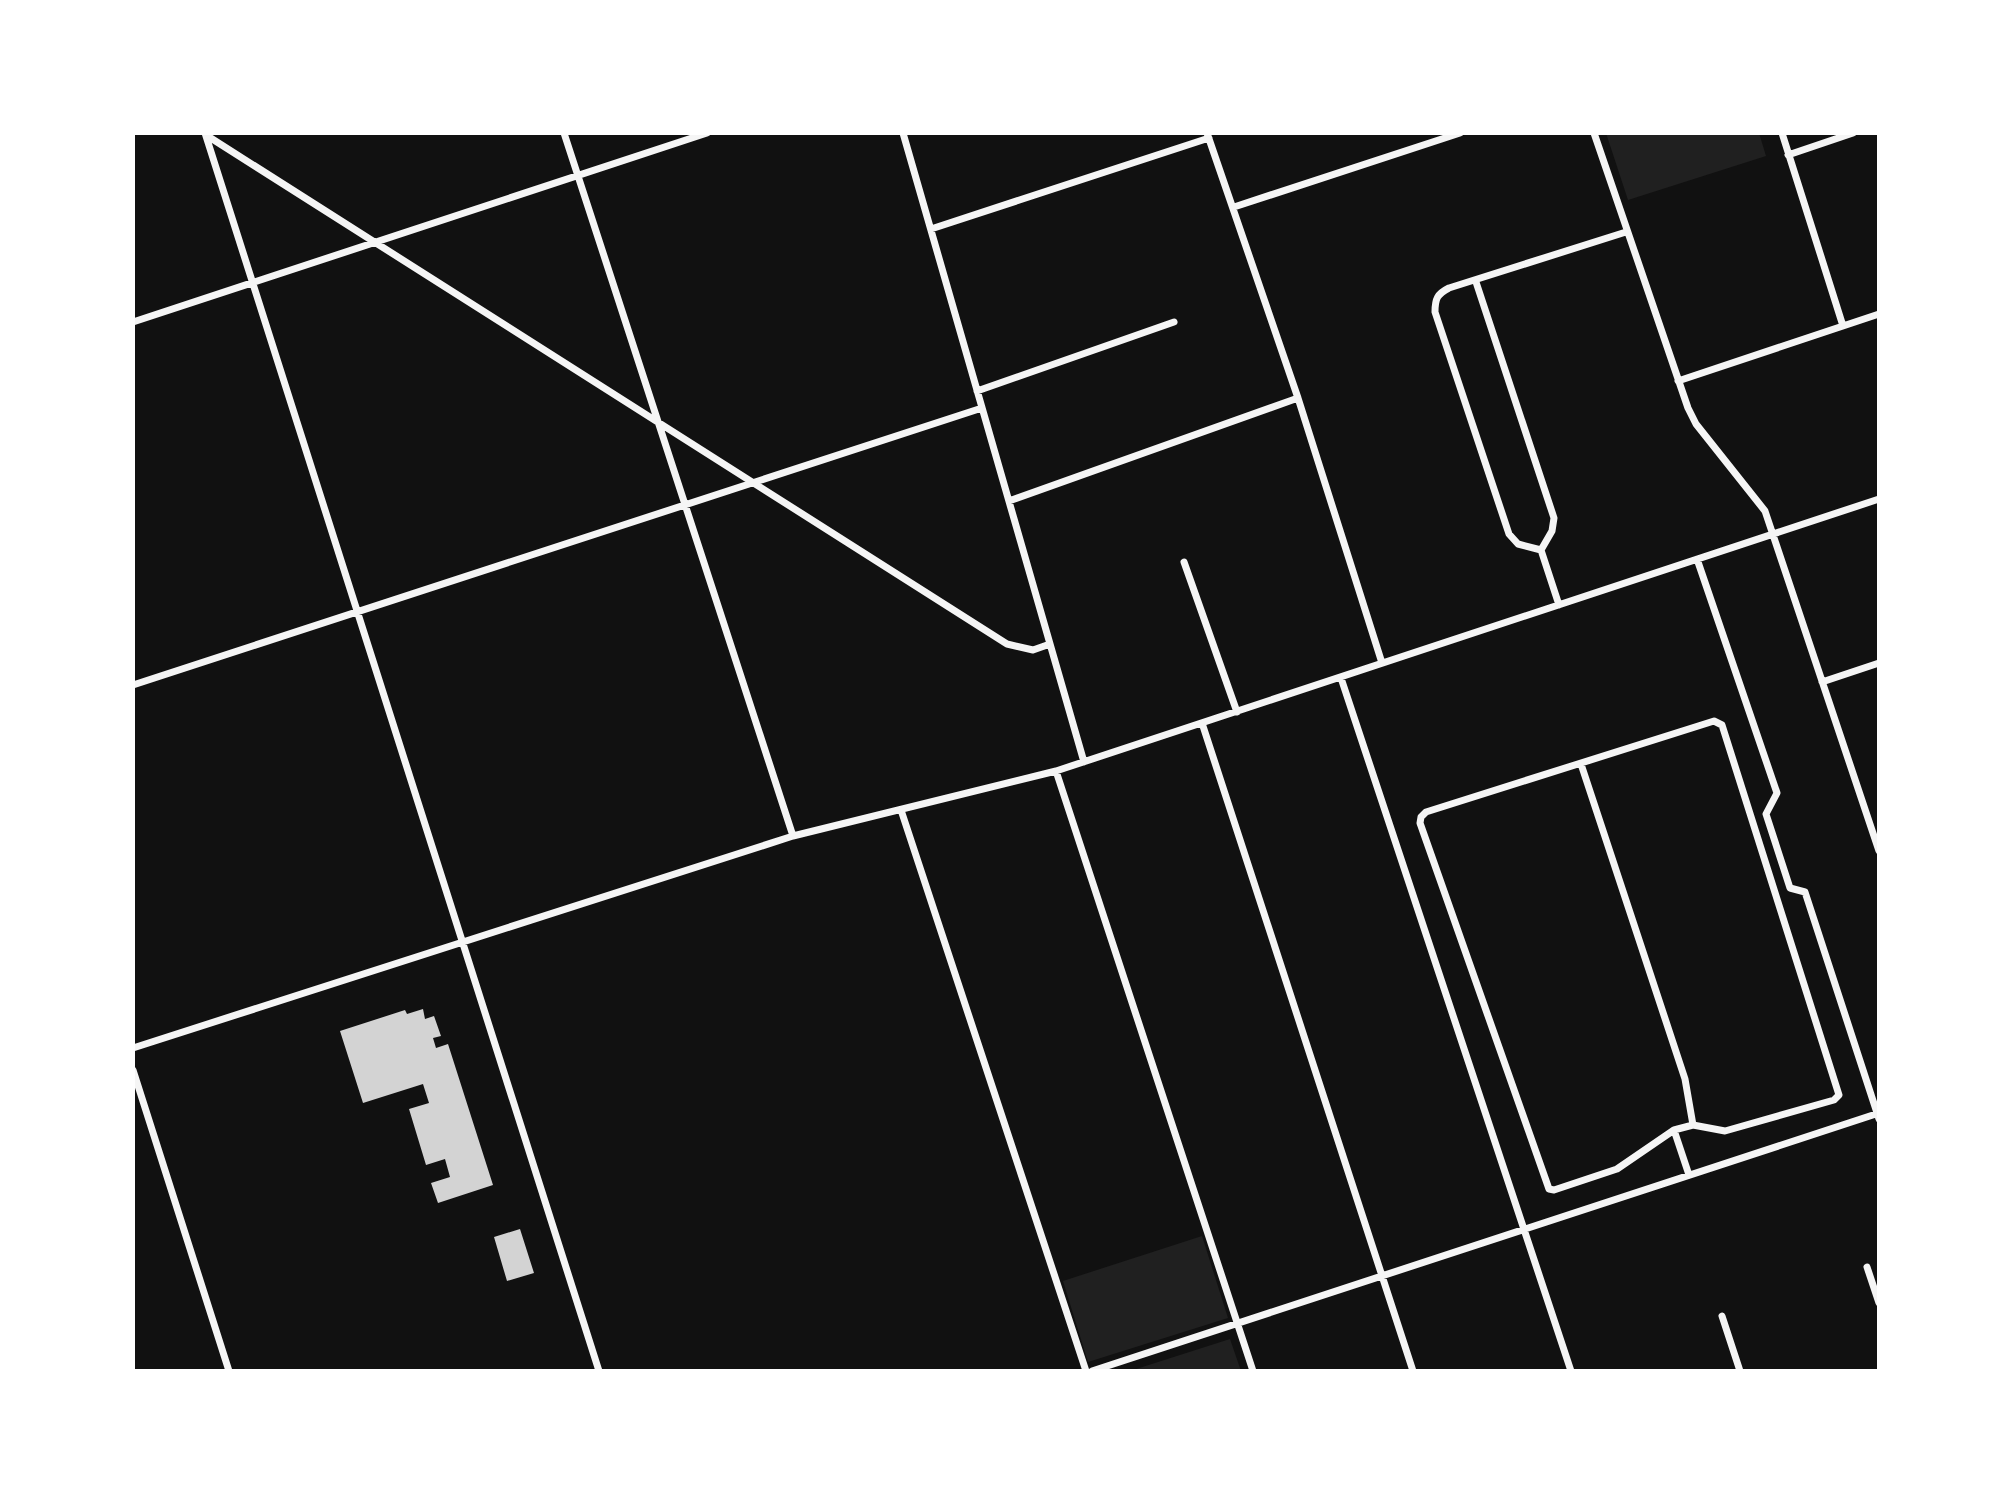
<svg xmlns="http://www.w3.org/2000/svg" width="2012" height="1504" font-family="'Noto Sans',sans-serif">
<rect width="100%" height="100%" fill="#111"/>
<path fill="#202020" d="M 1606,133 L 1759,133 L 1766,156 L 1628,200 Z
M 1202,1236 L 1228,1318 L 1088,1362 L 1063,1281 Z
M 1230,1339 L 1241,1371 L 1130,1371 Z"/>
<path fill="#d3d3d3" d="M 423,1009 L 425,1019 L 434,1016 L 441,1036 L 433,1038 L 436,1048 L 448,1044 L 493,1185 L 438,1203 L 431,1183 L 450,1177 L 445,1159 L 426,1165 L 409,1109 L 429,1103 L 423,1084 L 363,1103 L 340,1031 L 405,1010 L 407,1014 Z
M 520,1229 L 534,1273 L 507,1281 L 494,1237 Z"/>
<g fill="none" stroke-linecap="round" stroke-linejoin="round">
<path stroke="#f5f5f5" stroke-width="7" d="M 205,133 L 599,1371
M 564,133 L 793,836
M 903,133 L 1084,762
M 1207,133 L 1298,398 L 1382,663
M 1594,133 L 1688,408 L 1696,424 L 1765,511 L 1879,851
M 1782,133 L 1843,326
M 206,135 L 1007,644 L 1033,650 L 1050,644
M 1788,155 L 1853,133
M 1234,207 L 1460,133
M 931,229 L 1209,138
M 1476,282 L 1554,518 L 1552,531 L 1541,550
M 133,322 L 707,133
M 1678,381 L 1879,314
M 977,391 L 1174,322
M 1009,501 L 1298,398
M 1541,550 L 1518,544 L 1509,534 L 1435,312 C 1435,299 1437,294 1449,288 L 1626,232
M 1541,550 L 1559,605
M 1697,559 L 1777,793 L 1766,814 L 1790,888 L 1805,892 L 1879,1119
M 1184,562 L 1237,712
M 1341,678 L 1571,1371
M 1822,682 L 1879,663
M 133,685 L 982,408
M 1202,723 L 1413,1371
M 1581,764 L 1685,1079 L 1693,1125 L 1674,1130 L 1689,1175
M 1056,771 L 1253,1371
M 901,810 L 1086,1371
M 133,1048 L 793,836 L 1056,771 L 1879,499
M 133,1070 L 229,1371
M 1674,1130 L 1617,1169 L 1554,1190 L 1549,1189 L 1420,823 L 1421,817 L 1426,812 L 1714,721 L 1722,725 L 1839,1095 L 1834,1100 L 1725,1131 L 1693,1125
M 1867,1267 L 1879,1303
M 1722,1316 L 1740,1371
M 1092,1371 L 1879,1113"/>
</g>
<rect width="2012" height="1504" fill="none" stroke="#ffffff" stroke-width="270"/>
</svg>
